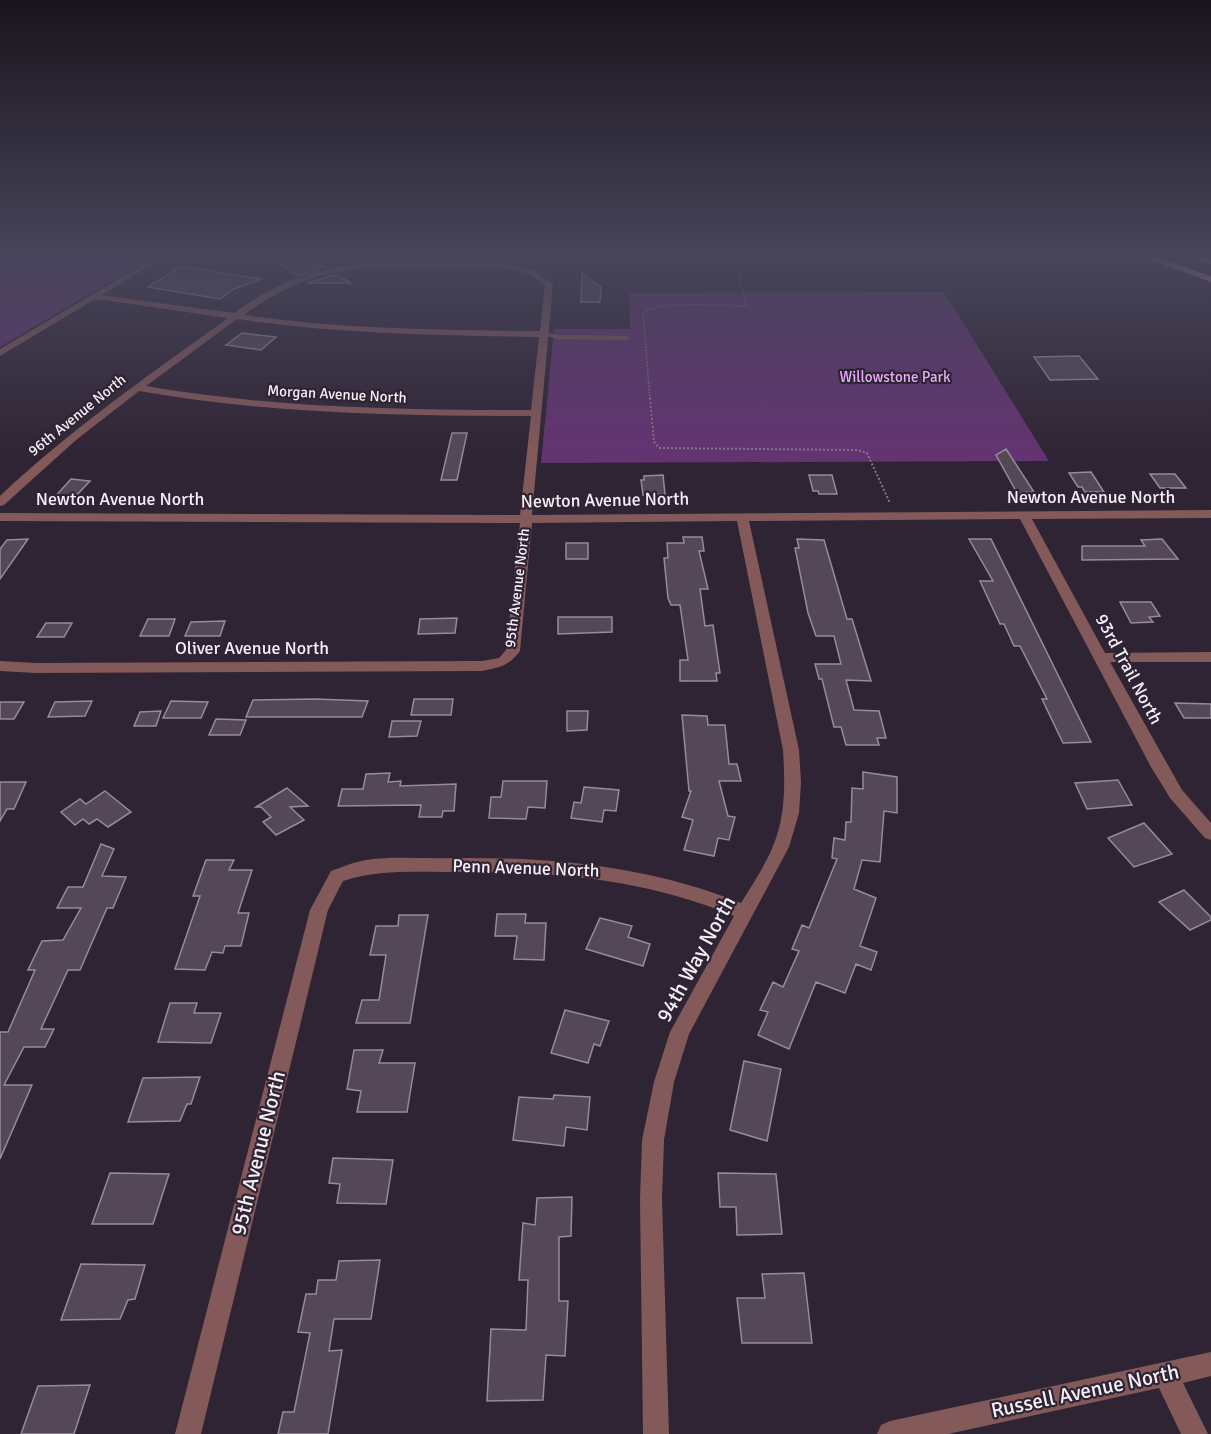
<svg xmlns="http://www.w3.org/2000/svg" width="1211" height="1434" font-family="Signika,sans-serif">
<rect width="100%" height="100%" fill="#2f2433"/>
<path fill="#643372" d="M 0,257 L 152,257 L 0,347 Z
M 944,292 L 1049,461 L 541,463 L 554,329 L 630,329 L 629,293 Z"/>
<path fill="#544857" stroke="#978a9c" stroke-width="1.5" d="M 304,257 L 324,267 L 297,276 L 278,262 Z
M 181,266 L 261,279 L 234,289 L 220,299 L 148,287 Z
M 582,273 L 601,287 L 600,302 L 581,302 Z
M 337,275 L 351,283 L 307,283 L 330,276 Z
M 242,333 L 276,337 L 261,350 L 226,345 Z
M 1079,356 L 1098,379 L 1050,380 L 1034,357 Z
M 452,433 L 467,433 L 457,480 L 441,480 Z
M 1006,449 L 1034,492 L 1017,493 L 996,455 Z
M 1091,472 L 1104,492 L 1085,492 L 1082,487 L 1078,487 L 1069,473 Z
M 1150,474 L 1175,474 L 1186,488 L 1160,488 Z
M 663,475 L 665,494 L 643,495 L 641,480 L 644,480 L 644,476 Z
M 809,475 L 832,475 L 837,494 L 819,494 L 818,491 L 813,491 Z
M 71,479 L 90,481 L 71,501 L 52,500 Z
M 683,537 L 702,537 L 704,551 L 699,551 L 708,589 L 700,589 L 705,626 L 713,625 L 720,673 L 716,673 L 717,681 L 680,681 L 680,660 L 688,660 L 680,605 L 671,605 L 668,598 L 664,558 L 668,558 L 667,543 L 684,543 Z
M 28,539 L 0,579 L 0,549 L 7,540 Z
M 797,539 L 824,540 L 847,619 L 852,619 L 871,681 L 846,680 L 854,710 L 879,711 L 886,738 L 877,738 L 879,745 L 846,745 L 841,727 L 834,727 L 822,679 L 819,679 L 815,664 L 841,664 L 834,636 L 816,636 L 808,613 L 795,548 L 799,548 Z
M 969,539 L 991,539 L 1091,742 L 1063,743 L 1042,699 L 1047,699 L 1020,646 L 1014,646 L 1004,624 L 1000,624 L 980,581 L 993,581 Z
M 1162,539 L 1178,559 L 1082,560 L 1082,546 L 1145,546 L 1141,540 Z
M 566,543 L 588,543 L 588,559 L 566,559 Z
M 1120,602 L 1151,602 L 1160,616 L 1149,617 L 1153,622 L 1131,623 Z
M 558,617 L 612,617 L 612,632 L 558,634 Z
M 457,618 L 455,633 L 418,634 L 420,619 Z
M 148,619 L 175,619 L 169,636 L 140,636 Z
M 225,621 L 220,636 L 185,636 L 191,622 Z
M 46,623 L 72,623 L 64,637 L 37,637 Z
M 315,699 L 368,701 L 362,717 L 246,717 L 253,700 Z
M 414,699 L 453,699 L 451,715 L 411,715 Z
M 92,701 L 85,716 L 48,717 L 55,702 Z
M 171,701 L 208,702 L 201,718 L 163,718 Z
M 0,702 L 24,702 L 14,719 L 0,719 Z
M 1175,703 L 1211,704 L 1211,718 L 1184,718 Z
M 161,711 L 156,726 L 134,726 L 140,712 Z
M 567,711 L 588,711 L 587,730 L 567,731 Z
M 682,715 L 707,716 L 708,725 L 725,725 L 729,764 L 737,764 L 741,781 L 719,781 L 728,816 L 735,817 L 729,840 L 718,838 L 714,856 L 684,850 L 693,820 L 682,817 L 691,791 L 689,791 Z
M 216,719 L 246,720 L 240,735 L 209,735 Z
M 392,721 L 421,721 L 417,736 L 389,737 Z
M 863,772 L 897,777 L 897,813 L 884,811 L 880,862 L 862,860 L 854,889 L 876,898 L 860,946 L 877,952 L 871,970 L 856,964 L 845,993 L 816,982 L 789,1049 L 758,1035 L 768,1012 L 760,1010 L 773,982 L 783,987 L 799,951 L 792,949 L 802,925 L 809,928 L 837,859 L 832,858 L 834,838 L 845,840 L 846,822 L 851,822 L 852,788 L 863,789 Z
M 390,773 L 388,782 L 401,781 L 400,786 L 456,784 L 454,811 L 443,811 L 442,817 L 419,817 L 421,805 L 338,806 L 342,789 L 363,789 L 366,774 Z
M 1118,780 L 1132,805 L 1087,809 L 1075,783 Z
M 503,781 L 547,781 L 545,808 L 528,807 L 526,819 L 489,818 L 491,797 L 501,797 Z
M 0,782 L 26,782 L 14,809 L 7,809 L 0,821 Z
M 584,787 L 619,790 L 616,811 L 604,810 L 602,822 L 571,818 L 574,802 L 581,803 Z
M 287,788 L 308,806 L 290,807 L 304,820 L 276,835 L 263,822 L 271,817 L 261,807 L 256,807 Z
M 105,791 L 131,812 L 108,827 L 97,819 L 89,824 L 83,819 L 75,825 L 61,812 L 80,799 L 86,804 Z
M 1144,823 L 1172,854 L 1134,867 L 1108,838 Z
M 101,844 L 114,849 L 102,876 L 126,877 L 113,908 L 107,908 L 80,970 L 68,970 L 41,1029 L 54,1029 L 45,1047 L 24,1047 L 4,1085 L 32,1085 L 0,1159 L 0,1032 L 8,1032 L 35,970 L 28,970 L 42,941 L 63,940 L 81,908 L 57,908 L 68,887 L 83,887 Z
M 206,860 L 234,860 L 229,870 L 252,870 L 238,913 L 249,913 L 241,946 L 225,946 L 223,953 L 212,952 L 205,970 L 175,969 L 200,896 L 193,896 Z
M 1184,890 L 1211,917 L 1211,920 L 1190,930 L 1159,902 Z
M 497,914 L 526,914 L 525,923 L 546,923 L 544,960 L 514,959 L 517,936 L 495,936 Z
M 399,915 L 428,915 L 410,1023 L 356,1023 L 362,1000 L 379,1000 L 386,955 L 370,955 L 376,926 L 398,926 Z
M 600,918 L 632,926 L 628,937 L 650,944 L 643,966 L 586,949 Z
M 170,1003 L 197,1003 L 194,1013 L 221,1013 L 211,1043 L 158,1042 Z
M 565,1010 L 609,1021 L 600,1046 L 594,1044 L 588,1063 L 551,1053 Z
M 354,1050 L 383,1050 L 379,1063 L 415,1063 L 407,1112 L 357,1112 L 361,1091 L 347,1089 Z
M 744,1061 L 781,1069 L 767,1141 L 730,1130 Z
M 200,1077 L 191,1104 L 187,1104 L 180,1121 L 128,1122 L 143,1078 Z
M 554,1095 L 590,1097 L 587,1130 L 566,1127 L 564,1146 L 513,1140 L 519,1097 L 553,1099 Z
M 333,1158 L 393,1160 L 386,1204 L 337,1203 L 340,1184 L 329,1183 Z
M 110,1173 L 169,1174 L 153,1224 L 92,1224 Z
M 718,1173 L 776,1174 L 782,1234 L 737,1235 L 736,1207 L 720,1207 Z
M 572,1197 L 571,1236 L 559,1237 L 559,1301 L 568,1301 L 565,1356 L 546,1355 L 543,1400 L 487,1401 L 491,1329 L 526,1330 L 528,1280 L 519,1280 L 523,1223 L 535,1225 L 537,1198 Z
M 380,1260 L 371,1319 L 334,1319 L 329,1351 L 342,1350 L 328,1434 L 278,1434 L 283,1412 L 294,1412 L 310,1333 L 298,1332 L 306,1294 L 316,1294 L 318,1280 L 336,1280 L 339,1261 Z
M 81,1264 L 145,1265 L 135,1299 L 128,1300 L 120,1319 L 61,1320 Z
M 804,1273 L 812,1343 L 742,1343 L 737,1298 L 765,1298 L 762,1274 Z
M 90,1385 L 74,1434 L 21,1434 L 38,1386 Z"/>
<g fill="none" stroke-linecap="round" stroke-linejoin="round">
<path stroke="#827985" stroke-width="1.5" stroke-dasharray="1.5 1.5" stroke-linecap="butt" d="M 0,273 L 0,278
M 650,399 L 643,313 C 659,300 724,306 746,306 L 735,257"/>
<path stroke="#827985" stroke-width="2" stroke-dasharray="2 2" stroke-linecap="butt" d="M 650,398 L 654,442 L 659,448 L 858,450 L 867,453 L 890,503"/>
<path fill="#84595a" fill-rule="evenodd" d="M 545,332 L 558,335 L 626,336 L 629,338 L 626,340 L 558,339 L 543,335 L 542,334 Z"/>
<path fill="#84595a" fill-rule="evenodd" d="M 388,262 L 506,264 L 533,270 L 553,284 L 532,515 L 1211,510 L 1211,518 L 1032,519 L 1105,653 L 1211,652 L 1211,662 L 1110,662 L 1182,790 L 1211,823 L 1211,840 L 1205,838 L 1170,798 L 1151,767 L 1020,519 L 749,521 L 799,750 L 801,782 L 799,813 L 789,847 L 689,1034 L 674,1082 L 664,1140 L 662,1199 L 669,1434 L 643,1434 L 640,1199 L 642,1140 L 654,1082 L 670,1032 L 734,916 C 640,877 548,871 447,872 C 412,872 377,870 343,881 L 328,910 L 201,1434 L 175,1434 L 310,910 L 331,871 C 342,867 354,862 366,860 C 394,856 425,859 453,858 C 553,857 648,866 741,903 C 752,885 765,866 773,846 C 786,815 785,783 783,750 L 737,521 L 532,523 L 520,651 C 509,666 500,667 482,671 L 36,673 L 0,671 L 0,661 L 36,663 L 482,661 L 499,658 L 506,650 L 520,523 L 0,521 L 0,513 L 520,515 L 531,416 C 399,416 269,414 139,391 L 76,440 L 4,505 L 0,506 L 0,496 C 71,429 149,375 228,318 L 96,299 L 92,296 L 93,294 L 234,313 C 284,277 326,264 388,262 ZM 388,267 L 506,269 L 527,273 L 545,285 L 540,331 C 440,330 342,329 244,315 C 292,280 329,269 388,267 ZM 237,319 C 338,334 438,335 539,337 L 531,410 C 402,410 274,408 146,386 Z
M 1211,1352 L 1211,1376 L 1183,1383 L 1208,1434 L 1181,1434 L 1159,1388 L 948,1434 L 877,1434 L 881,1425 L 890,1421 Z"/>
<path fill="#84595a" fill-rule="evenodd" d="M 156,257 L 165,257 L 0,356 L 0,349 Z"/>
<path fill="#f5a0a2" fill-rule="evenodd" d="M 1142,257 L 1156,257 L 1211,276 L 1211,282 Z
M 1193,257 L 1211,258 L 1211,264 L 1195,259 Z"/>
</g>
<linearGradient id="sky" x2="0" y2="1"><stop stop-color="#1a141c"/><stop offset="0.56" stop-color="#47455b"/><stop offset="1" stop-color="#47455b" stop-opacity="0"/></linearGradient>
<rect width="1211" height="457" fill="url(#sky)"/>
<g text-anchor="middle" dominant-baseline="central" stroke-width="4.5" stroke-linejoin="round" paint-order="stroke">
<g font-size="15" fill="#e9acfc" stroke="#2f2433">
<text x="895" y="377">Willowstone Park</text>
</g>
<g font-size="15" fill="#f6eff8" stroke="#2f2433">
<text transform="translate(337 394) rotate(3)">Morgan Avenue North</text>
<text transform="translate(77 415) rotate(-39)">96th Avenue North</text>
<text transform="translate(517 588) rotate(-83)">95th Avenue North</text>
</g>
<g font-size="18" fill="#f6eff8" stroke="#2f2433">
<text x="1091" y="497">Newton Avenue North</text>
<text x="120" y="499">Newton Avenue North</text>
<text transform="translate(605 500) rotate(-1)">Newton Avenue North</text>
<text x="252" y="648">Oliver Avenue North</text>
<text transform="translate(1129 669) rotate(62)">93rd Trail North</text>
<text transform="translate(526 868) rotate(2)">Penn Avenue North</text>
</g>
<g font-size="21" fill="#f6eff8" stroke="#2f2433">
<text transform="translate(696 959) rotate(-61)">94th Way North</text>
<text transform="translate(258 1153) rotate(-76)">95th Avenue North</text>
<text transform="translate(1085 1391) rotate(-12)">Russell Avenue North</text>
</g>
</g>
</svg>
